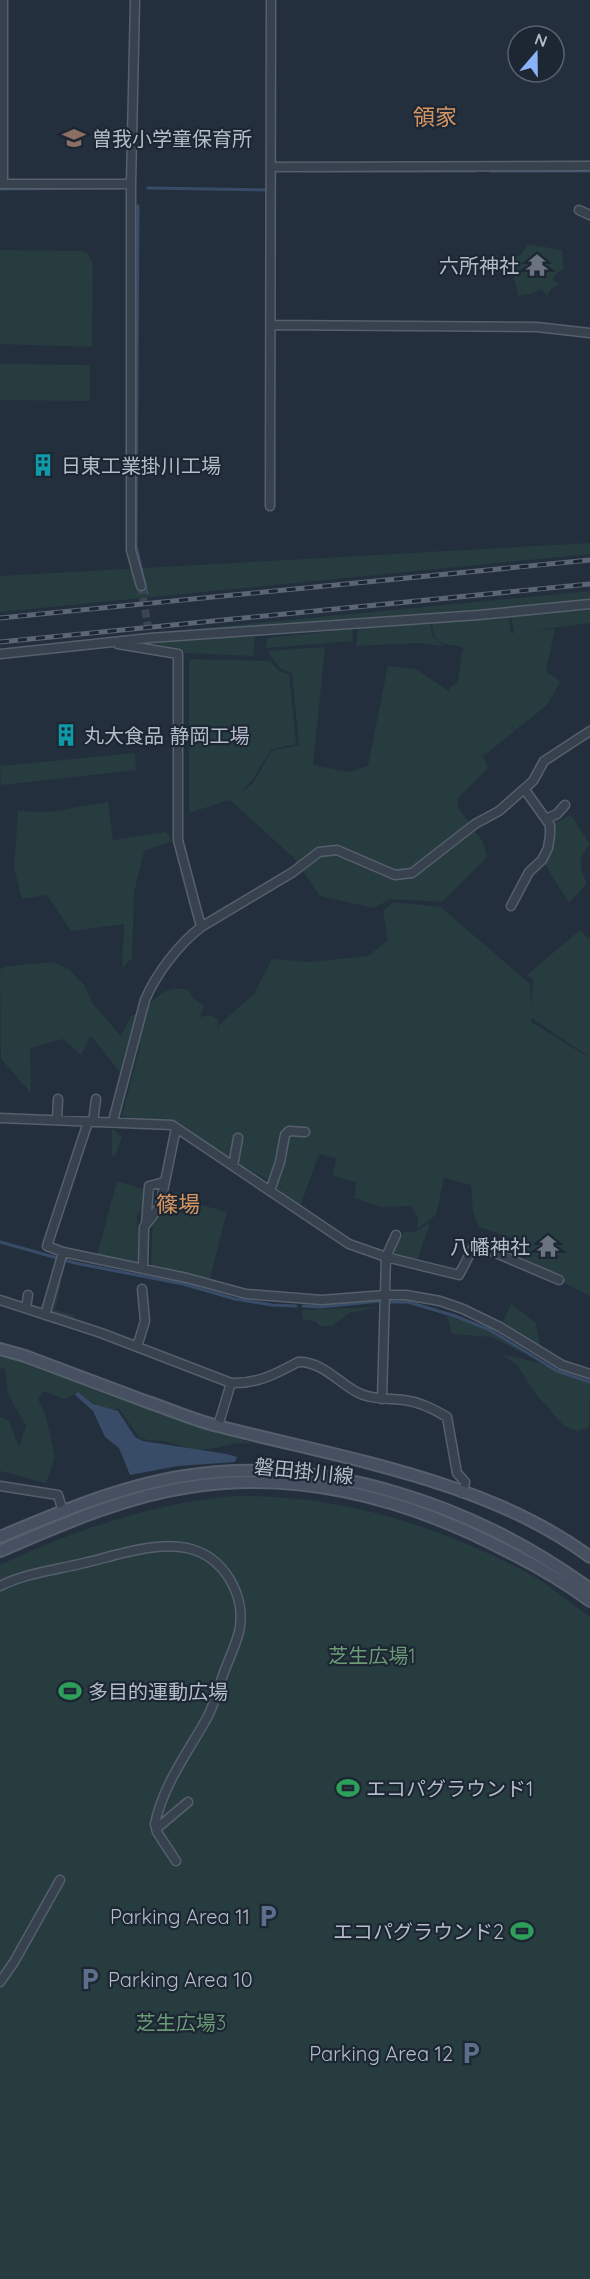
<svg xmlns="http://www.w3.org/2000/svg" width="590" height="2279" font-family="Quicksand,'Noto Sans JP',sans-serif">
<rect width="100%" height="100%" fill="#242f3e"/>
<path fill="#263c3f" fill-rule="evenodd" d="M 527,244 L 562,250 L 564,268 L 555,275 L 553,280 L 560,284 L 550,290 L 547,296 L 542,289 L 530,294 L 518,296 L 513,274 L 517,267 L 515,257 L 522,254 Z
M 0,250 L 82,251 L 88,254 L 93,264 L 92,347 L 0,344 Z
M 0,364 L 90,365 L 90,401 L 0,400 Z
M 590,543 L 590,554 L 0,612 L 0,576 Z
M 590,591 L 590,602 L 285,626 L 153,633 Z
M 590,608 L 590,623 L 531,631 L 555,629 L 546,671 L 560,682 L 547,705 L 516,730 L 509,722 L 515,731 L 483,756 L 488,768 L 458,798 L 458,808 L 483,842 L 487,857 L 442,902 L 391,899 L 373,908 L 320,896 L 294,858 L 231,801 L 232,799 L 189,813 L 189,659 L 270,661 L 279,671 L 289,674 L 296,744 L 271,749 L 253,779 L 241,792 L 254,782 L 271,751 L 299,745 L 292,673 L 281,669 L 267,651 L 325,647 L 313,765 L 350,772 L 368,766 L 388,666 L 416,669 L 450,692 L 449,688 L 458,682 L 462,651 L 465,650 L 460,646 C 442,645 433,643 432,623 L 509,617 L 511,633 L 514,633 L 511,616 Z
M 430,623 L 432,635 L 443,646 L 419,643 L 356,646 L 358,628 Z
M 352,629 L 353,641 L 266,648 L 267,638 Z
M 255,636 L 253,656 L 186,653 L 179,649 L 159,646 L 158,641 Z
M 135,753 L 136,770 L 1,785 L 0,766 Z
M 108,802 L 113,840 L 166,832 L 172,841 L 144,851 L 134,892 L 132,958 L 122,968 L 124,924 L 71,931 L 47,895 L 22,899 L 14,868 L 18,811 L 49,812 Z
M 571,815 L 590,845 C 577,857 579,869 587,883 L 569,903 L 542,860 L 550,825 Z
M 393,902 L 441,907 L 530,984 L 531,1007 L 533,980 L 527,975 L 580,930 L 590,940 L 590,1296 L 525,1263 L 525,1246 L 518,1240 L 479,1227 L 473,1212 L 471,1185 L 444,1178 L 436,1215 L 417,1229 L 418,1217 L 411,1206 L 381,1207 L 355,1198 L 356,1182 L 333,1176 L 336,1158 L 319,1154 L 300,1207 L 269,1181 L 171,1123 L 122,1116 L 140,1045 L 135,1042 L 123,1076 L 91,1036 L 81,1055 L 63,1039 L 30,1048 L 31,1093 L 1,1059 L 0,969 L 9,966 L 54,962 L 69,969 L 85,986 L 93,1004 L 121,1036 L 131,1016 C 155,1007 159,982 188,990 L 193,998 L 204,1006 L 200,1017 L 211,1015 L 219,1021 L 217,1030 L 220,1024 L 254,994 L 272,959 L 310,962 L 368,956 L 388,940 L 383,911 ZM 532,1018 L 588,1056 L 588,1057 L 531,1022 Z
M 112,1128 L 122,1137 L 116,1154 L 112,1157 Z
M 117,1181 L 146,1190 L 148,1197 L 137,1216 L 139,1259 L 136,1263 L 97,1256 Z
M 175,1192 L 181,1192 L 187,1201 L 227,1212 L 210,1279 L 151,1264 L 153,1210 Z
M 430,1223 L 417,1261 L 392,1254 L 404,1232 L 414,1232 Z
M 58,1284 L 61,1284 L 55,1310 L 75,1315 L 73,1321 L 52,1312 Z
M 511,1304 L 536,1323 L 540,1347 L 503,1322 Z
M 379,1307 L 349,1313 L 333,1326 L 320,1326 L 316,1322 L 303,1319 L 302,1310 Z
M 452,1315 L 483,1327 L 523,1347 L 522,1353 L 492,1337 L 452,1334 L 447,1317 Z
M 0,1354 L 254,1444 L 237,1443 L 216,1448 L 194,1450 L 165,1441 L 147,1440 L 139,1437 L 119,1409 L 103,1410 L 79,1393 L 64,1399 L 44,1391 L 38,1399 L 46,1416 L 55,1457 L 46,1483 L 0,1471 L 0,1417 L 9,1421 L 19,1447 L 26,1426 L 8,1394 L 5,1369 L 0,1367 Z
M 501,1354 L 536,1362 L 590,1382 L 589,1427 L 578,1431 L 564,1426 L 536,1394 L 517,1365 Z
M 232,1496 C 336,1494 435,1524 526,1572 C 549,1584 569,1602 590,1617 L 590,2279 L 0,2279 L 0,1565 C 74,1530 151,1504 232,1496 Z"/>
<path fill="#394c67" d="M 78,1392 L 93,1404 L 118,1411 L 135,1437 L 143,1441 L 227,1454 L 237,1457 L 235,1462 L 178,1466 L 130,1475 L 119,1448 L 105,1437 L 93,1411 L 75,1395 Z"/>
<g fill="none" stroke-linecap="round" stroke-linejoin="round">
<path stroke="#394c67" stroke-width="3" d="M 306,171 L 476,171
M 491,171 L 590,171
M 148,188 L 269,190
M 0,189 L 120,188
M 138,206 L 136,546 L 147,593
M 0,1242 L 75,1263 L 183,1284 L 235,1299 L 272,1305 L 296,1306
M 390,1302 L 408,1302 L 455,1316 L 490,1330 L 557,1371 L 590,1382
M 303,1306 L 321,1307 L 379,1301"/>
<path stroke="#3a4453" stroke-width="8" stroke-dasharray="8 4" stroke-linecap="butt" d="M 141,586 L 152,651"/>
<g stroke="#565f6c" stroke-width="11">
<path id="street" d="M 135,0 L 131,184 L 131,550 L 141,586
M 271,167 L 590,166
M 0,184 L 131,184
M 3,184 L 3,0
M 579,210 L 590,215
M 271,325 L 537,327 L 590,333
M 270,506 L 271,0
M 118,644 L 178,654 L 178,840 L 201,927
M 0,654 L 150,638 L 479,615 L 590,604
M 546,819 L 557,814 L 565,805
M 511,906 L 529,872 L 542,860 L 548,848 L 550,835 L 550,825 L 525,790
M 0,1118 L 172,1125 L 349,1244 L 386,1257 L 382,1399
M 57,1120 L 58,1099
M 113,1121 L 145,1000 C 156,974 178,945 201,927 L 293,872 L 319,852 L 337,850 L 395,875 L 412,873 L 475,824 L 499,811 L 533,781 L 544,761 L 590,731
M 88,1122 L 47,1246 L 63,1252 L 187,1278 L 246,1294 L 322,1300 L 385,1295 L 406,1295 L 440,1301 L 463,1309 L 500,1327 L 562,1365 L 590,1374
M 93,1122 L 96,1099
M 233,1166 L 238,1138
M 270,1191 L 280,1162 L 285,1135 L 289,1131 L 305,1132
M 146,1224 L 149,1186 L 164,1182
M 396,1235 L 386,1257 L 459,1275 L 475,1244 L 559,1280
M 143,1269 L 144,1227 L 160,1206 L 176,1128
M 0,1300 L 101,1333 L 231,1383
M 26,1308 L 28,1295
M 45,1315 L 63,1252
M 137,1347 L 145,1321 L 142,1289
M 218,1426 L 231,1383 C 257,1384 276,1374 298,1362 C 321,1361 337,1381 355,1391 C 370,1400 388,1398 404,1400 C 420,1402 434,1409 447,1417 L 457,1473 L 465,1482 L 463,1493
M 0,1486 L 58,1495 L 63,1512
M 0,1586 C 26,1573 56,1570 84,1563 C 114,1556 156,1541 187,1548 C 224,1556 247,1596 239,1632 C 235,1647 228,1661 223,1675 C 218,1689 214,1705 207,1718 C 188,1752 163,1785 155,1824 L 157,1832 L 176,1861
M 156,1829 L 188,1802
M 0,1982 L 14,1962 L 60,1880"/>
</g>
<g stroke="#565f6c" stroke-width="14">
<path id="secondary" d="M 0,1349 L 25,1356 C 65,1371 105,1386 145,1401 C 169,1409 193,1420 218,1426 C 341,1458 487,1480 590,1557
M 0,1537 C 59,1512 121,1486 185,1476 C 327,1454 476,1506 590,1589
M 0,1551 C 61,1525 123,1497 189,1487 C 299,1470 407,1499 505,1550 C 535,1565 563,1581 590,1601"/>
</g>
<use href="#street" stroke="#38414e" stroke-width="8"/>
<use href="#secondary" stroke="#465061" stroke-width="10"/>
<g stroke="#5a6575" stroke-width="5">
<path id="rail" d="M 0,618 L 590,560
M 0,642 L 590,584"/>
</g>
<use href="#rail" stroke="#1d2633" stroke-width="3" stroke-dasharray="9" stroke-linecap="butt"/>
</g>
<defs>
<g id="school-bare" transform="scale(1.8)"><path d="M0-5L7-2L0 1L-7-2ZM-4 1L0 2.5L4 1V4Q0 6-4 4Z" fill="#8d6e63" stroke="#1d2633" stroke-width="2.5" paint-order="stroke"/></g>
<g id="temple-bare" transform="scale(1.8)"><path d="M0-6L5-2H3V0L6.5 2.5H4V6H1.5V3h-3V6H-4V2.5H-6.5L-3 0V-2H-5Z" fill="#6b7280" stroke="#1d2633" stroke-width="2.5" paint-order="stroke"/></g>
<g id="building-bare" transform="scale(1.8)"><path d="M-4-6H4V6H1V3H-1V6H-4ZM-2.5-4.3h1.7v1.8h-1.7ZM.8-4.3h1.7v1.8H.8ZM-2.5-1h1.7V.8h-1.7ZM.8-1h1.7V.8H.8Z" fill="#0f9aa8" stroke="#1d2633" stroke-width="2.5" paint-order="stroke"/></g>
<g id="stadium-bare" transform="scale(1.8)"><path d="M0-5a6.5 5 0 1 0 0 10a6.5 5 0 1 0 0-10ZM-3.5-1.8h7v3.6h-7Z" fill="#2e9e5b" stroke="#1d2633" stroke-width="2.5" paint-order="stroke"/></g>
<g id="parking-bare" transform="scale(1.8)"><path d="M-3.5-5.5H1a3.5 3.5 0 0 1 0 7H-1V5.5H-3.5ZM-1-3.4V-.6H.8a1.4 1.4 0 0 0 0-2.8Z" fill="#5c6f8a" stroke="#1d2633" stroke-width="2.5" paint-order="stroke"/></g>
</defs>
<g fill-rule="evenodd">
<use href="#school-bare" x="74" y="138"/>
<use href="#temple-bare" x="537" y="265"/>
<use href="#building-bare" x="43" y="465"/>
<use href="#building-bare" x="66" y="735"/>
<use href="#temple-bare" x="548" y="1246"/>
<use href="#stadium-bare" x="70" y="1691"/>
<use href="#stadium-bare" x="348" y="1788"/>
<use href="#parking-bare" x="268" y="1916"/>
<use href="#stadium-bare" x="522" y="1931"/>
<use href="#parking-bare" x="90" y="1979"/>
<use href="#parking-bare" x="471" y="2053"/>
</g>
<g text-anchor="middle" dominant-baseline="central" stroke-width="4.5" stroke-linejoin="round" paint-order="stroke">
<g font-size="20" fill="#b4bcc9" stroke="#1d2633" text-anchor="start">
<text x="92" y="138">曽我小学童保育所</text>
<text x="519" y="265" text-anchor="end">六所神社</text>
<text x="61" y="465">日東工業掛川工場</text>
<text x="84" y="735">丸大食品 静岡工場</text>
<text x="530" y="1246" text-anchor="end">八幡神社</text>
<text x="88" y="1691">多目的運動広場</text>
<text x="366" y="1788">エコパグラウンド1</text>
<text x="250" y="1916" text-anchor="end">Parking Area 11</text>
<text x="504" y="1931" text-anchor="end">エコパグラウンド2</text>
<text x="108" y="1979">Parking Area 10</text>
<text x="453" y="2053" text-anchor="end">Parking Area 12</text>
</g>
<g font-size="20" fill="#b4bcc9" stroke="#1d2633">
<text transform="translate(304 1471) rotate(6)">磐田掛川線</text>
</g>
<g font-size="20" fill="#6b9a76" stroke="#1d2633">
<text x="372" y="1655">芝生広場1</text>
<text x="181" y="2022">芝生広場3</text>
</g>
<g font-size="22" fill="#d59563" stroke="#1d2633">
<text x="435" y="117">領家</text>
<text x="178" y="1204">篠場</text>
</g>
</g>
<g transform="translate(536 54) rotate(20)"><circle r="28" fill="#1d2633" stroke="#59626f" stroke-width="1.5"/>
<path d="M0-4.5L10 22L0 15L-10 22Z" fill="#8ab4f8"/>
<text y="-9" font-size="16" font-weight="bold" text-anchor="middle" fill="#b4bcc9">N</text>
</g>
</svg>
